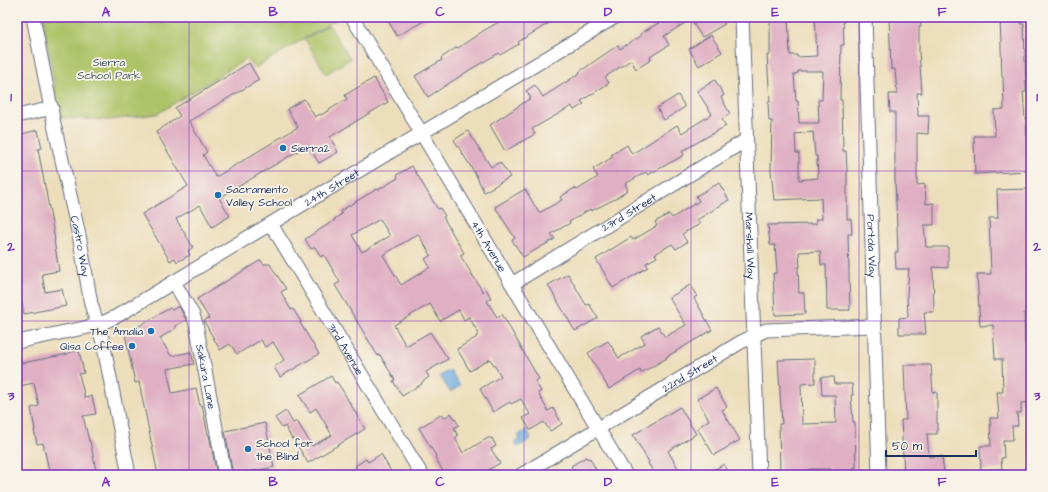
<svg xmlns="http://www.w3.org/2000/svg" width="1048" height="492" font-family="'Architects Daughter',sans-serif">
<rect width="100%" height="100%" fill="#f7f3e8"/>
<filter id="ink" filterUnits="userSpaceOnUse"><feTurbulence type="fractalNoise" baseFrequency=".025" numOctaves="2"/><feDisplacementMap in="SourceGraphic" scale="8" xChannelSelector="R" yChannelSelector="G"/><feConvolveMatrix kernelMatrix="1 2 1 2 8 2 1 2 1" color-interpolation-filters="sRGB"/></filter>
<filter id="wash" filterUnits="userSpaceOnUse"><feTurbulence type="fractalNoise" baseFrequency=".012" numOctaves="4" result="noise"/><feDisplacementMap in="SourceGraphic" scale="16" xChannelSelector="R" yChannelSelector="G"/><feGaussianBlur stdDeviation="0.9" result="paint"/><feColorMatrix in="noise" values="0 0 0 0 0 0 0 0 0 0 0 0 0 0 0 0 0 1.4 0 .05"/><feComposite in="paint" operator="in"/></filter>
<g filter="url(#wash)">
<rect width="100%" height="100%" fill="#eddebb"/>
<path fill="#aec367" stroke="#647962" d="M 44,17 L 340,17 L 255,68 L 246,59 L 157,114 L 109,120 L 60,118 L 44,25 Z
M 329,25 L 350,59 L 326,74 L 305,39 Z"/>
<path fill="#6eace0" stroke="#446e9f" d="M 450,370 L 460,386 L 450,392 L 440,376 Z
M 527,429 L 531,439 L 518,447 L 514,442 L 520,439 L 518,436 Z"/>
<g id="blocks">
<path fill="#dfafc3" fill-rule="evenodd" d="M 386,17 L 431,17 L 397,36 Z
M 515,17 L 559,17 L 518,42 L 519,44 L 500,55 L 499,53 L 471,69 L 428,97 L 415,76 L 442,60 L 441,58 L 457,47 L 458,48 L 483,31 L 504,19 L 506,22 Z
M 659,17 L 695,17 L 664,36 L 669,45 L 650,57 L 651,60 L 636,69 L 631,60 L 605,77 L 609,83 L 581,101 L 584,104 L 574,110 L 572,106 L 532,129 L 535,134 L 505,151 L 490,125 L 531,98 L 526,91 L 535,85 L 543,97 L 580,73 L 579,72 L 618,45 L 620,49 L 641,36 L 640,34 L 662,21 Z
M 703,17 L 721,17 L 725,24 L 702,37 L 693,23 Z
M 770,17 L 788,17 L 790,55 L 797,55 L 797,57 L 817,56 L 815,17 L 843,17 L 844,45 L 841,45 L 840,100 L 842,100 L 843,151 L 846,151 L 847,169 L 847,219 L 851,219 L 852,234 L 848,234 L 850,310 L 827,310 L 826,265 L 821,265 L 820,251 L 799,252 L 800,267 L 798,267 L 799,293 L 804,293 L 805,314 L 775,315 L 773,273 L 777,273 L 775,245 L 770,245 L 768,225 L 816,224 L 816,219 L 822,219 L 821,198 L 774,200 L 771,170 L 772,121 L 769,121 L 768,102 L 770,102 L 767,55 L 770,55 ZM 798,71 L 823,71 L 822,100 L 818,100 L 819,123 L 799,123 L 798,101 L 796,101 L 794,74 L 798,73 ZM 813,132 L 815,156 L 817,156 L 818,178 L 799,180 L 799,153 L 796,153 L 795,134 Z
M 889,17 L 920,17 L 921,27 L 919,27 L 919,52 L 922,93 L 917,93 L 918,116 L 929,116 L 928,134 L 917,133 L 917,185 L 925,184 L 926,204 L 934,203 L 934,225 L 924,225 L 926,247 L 948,247 L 948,268 L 933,267 L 934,312 L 924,312 L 926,334 L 899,334 L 899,318 L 908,317 L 907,294 L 909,269 L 896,269 L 895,252 L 898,252 L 895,179 L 895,112 L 890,112 L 889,94 L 897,94 L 895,69 L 891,69 Z
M 1000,17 L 1020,17 L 1021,24 L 1024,24 L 1026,92 L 1023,92 L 1025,119 L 1026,119 L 1028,171 L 975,174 L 974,136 L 995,136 L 994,110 L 1004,109 L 1003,77 L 1002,77 Z
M 711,35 L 722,52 L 699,66 L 689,49 Z
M 249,63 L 259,80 L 189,121 L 207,152 L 203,155 L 216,177 L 298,127 L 287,109 L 304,99 L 315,117 L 320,114 L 321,115 L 347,99 L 345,95 L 374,78 L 388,102 L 330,137 L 338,152 L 319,163 L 308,145 L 219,198 L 230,216 L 212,227 L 200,205 L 176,219 L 193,247 L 188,251 L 190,255 L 177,262 L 175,258 L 170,261 L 142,214 L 188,186 L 156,132 L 180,116 L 175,108 Z
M 715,80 L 724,95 L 721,97 L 730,114 L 722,119 L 726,126 L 682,151 L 684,155 L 648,175 L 646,172 L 625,184 L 628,190 L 615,199 L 591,211 L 590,209 L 569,222 L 570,223 L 551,234 L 555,239 L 523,257 L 512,240 L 515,238 L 495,207 L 525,189 L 539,213 L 562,200 L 560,197 L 575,188 L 577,190 L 598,177 L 593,169 L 613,157 L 611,155 L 627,145 L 632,154 L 677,125 L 682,133 L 712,114 L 697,91 Z
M 678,95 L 685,107 L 664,120 L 657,108 Z
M 38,130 L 42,148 L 38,149 L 55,240 L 54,240 L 59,271 L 42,274 L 45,292 L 62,289 L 66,306 L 24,314 L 20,293 L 17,293 L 17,135 Z
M 468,131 L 491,167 L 500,162 L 510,177 L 484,192 L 476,175 L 454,140 Z
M 412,166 L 434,203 L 438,209 L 440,208 L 445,216 L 443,217 L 464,253 L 460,255 L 483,292 L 486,289 L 491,298 L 487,301 L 497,317 L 502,314 L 539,379 L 535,381 L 541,391 L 538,393 L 548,411 L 553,408 L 562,424 L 550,431 L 544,422 L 530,430 L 523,418 L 530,414 L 521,399 L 511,404 L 510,402 L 493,412 L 480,389 L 501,376 L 490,359 L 470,371 L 457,349 L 477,337 L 476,336 L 479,334 L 469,317 L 464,320 L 459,310 L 440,321 L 430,304 L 394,325 L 406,346 L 430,332 L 448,359 L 426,372 L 429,377 L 421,383 L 422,384 L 402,396 L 393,381 L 395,380 L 380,355 L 378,356 L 335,285 L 340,282 L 324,255 L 321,257 L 315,247 L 311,249 L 305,239 L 335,220 L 334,219 L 342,214 L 340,211 L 377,189 L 378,190 L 398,178 L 397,175 ZM 380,219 L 390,236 L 362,252 L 352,235 ZM 418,234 L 431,255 L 425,259 L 430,267 L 401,285 L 383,255 Z
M 719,183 L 729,200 L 697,220 L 700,224 L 682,234 L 687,242 L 676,249 L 672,244 L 655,254 L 657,257 L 646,263 L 648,267 L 613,288 L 596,259 L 631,237 L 633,240 L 657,226 L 655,222 L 669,214 L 672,218 L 699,201 L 696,196 Z
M 1029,189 L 1031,309 L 1029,309 L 1029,313 L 1024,313 L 1025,345 L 1031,345 L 1031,374 L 1029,374 L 1031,402 L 1021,403 L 1021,413 L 1017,413 L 1018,426 L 1012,426 L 1013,440 L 1003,440 L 1004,458 L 1001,458 L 1002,469 L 981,470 L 980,446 L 991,446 L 990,418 L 999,418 L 997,392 L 1003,392 L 1002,359 L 995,359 L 993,325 L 980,326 L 977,274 L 991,274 L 989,218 L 998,218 L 997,190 Z
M 261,260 L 263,264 L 270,264 L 271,266 L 286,289 L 281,292 L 291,310 L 293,309 L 301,322 L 300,323 L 319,354 L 280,377 L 274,367 L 284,360 L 273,342 L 265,347 L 261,340 L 237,354 L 230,344 L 220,350 L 204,321 L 209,318 L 197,299 Z
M 568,274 L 586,305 L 589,304 L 598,318 L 575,331 L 548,285 Z
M 690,285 L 697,296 L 694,298 L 712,330 L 666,357 L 667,358 L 641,373 L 640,370 L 609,389 L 588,353 L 608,341 L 619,358 L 645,343 L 641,336 L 658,326 L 665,337 L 686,325 L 669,298 Z
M 179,306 L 186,320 L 175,326 L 176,328 L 160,338 L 171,356 L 191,352 L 194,364 L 167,369 L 172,393 L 196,388 L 200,406 L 202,405 L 208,435 L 209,435 L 217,475 L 158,475 L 139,382 L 135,383 L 125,334 L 170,308 L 172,310 Z
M 79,350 L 84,373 L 79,374 L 85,398 L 92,396 L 96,414 L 83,416 L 89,441 L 90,441 L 97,475 L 50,475 L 43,443 L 37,444 L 34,430 L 35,430 L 31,408 L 39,406 L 34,383 L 19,386 L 17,364 L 68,354 L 68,353 Z
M 815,359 L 815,383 L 801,384 L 802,424 L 836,423 L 835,395 L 822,395 L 821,377 L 834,377 L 835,384 L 852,384 L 853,395 L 851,395 L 853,422 L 855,422 L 856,468 L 853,468 L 853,475 L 831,475 L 831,469 L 811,469 L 808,470 L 808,475 L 780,475 L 779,424 L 782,424 L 778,360 Z
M 904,365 L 931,365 L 933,393 L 937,392 L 937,434 L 927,434 L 929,457 L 942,456 L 944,473 L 904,475 L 901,420 L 906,420 Z
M 331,376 L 335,383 L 337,382 L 344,393 L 365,429 L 308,463 L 293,438 L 292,439 L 285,426 L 282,428 L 275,418 L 286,411 L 293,423 L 297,421 L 312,446 L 332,435 L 316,408 L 310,412 L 299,395 Z
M 716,388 L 727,407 L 722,410 L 740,440 L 714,455 L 697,428 L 709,420 L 697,399 Z
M 680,407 L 696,434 L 668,451 L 682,475 L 655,475 L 648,463 L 649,462 L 633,435 Z
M 451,413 L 459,425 L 454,428 L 458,436 L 455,438 L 463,453 L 488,438 L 492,438 L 496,446 L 491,449 L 500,463 L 480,475 L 445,475 L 435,457 L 436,456 L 419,428 L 442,414 L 444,418 Z
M 265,423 L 274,467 L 233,475 L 225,431 Z
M 381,454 L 393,475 L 361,475 L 355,466 L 366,459 L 368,462 Z
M 586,457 L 588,459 L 590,458 L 596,470 L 588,475 L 576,475 L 571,466 Z
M 724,464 L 730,475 L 705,475 Z"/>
</g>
</g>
<g filter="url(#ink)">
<use href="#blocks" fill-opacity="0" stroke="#646c7f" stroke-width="1"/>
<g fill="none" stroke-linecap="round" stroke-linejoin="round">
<g stroke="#646c7f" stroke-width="15">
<g id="street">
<path id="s1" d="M 33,17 L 55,129 L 80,240 L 91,304 L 103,342 L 129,475"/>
<path id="s2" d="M 352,17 L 626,475"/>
<path id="s3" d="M 742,17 L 759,475"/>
<path id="s4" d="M 865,17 L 879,475"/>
<path d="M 17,116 L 52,108"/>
<path id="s5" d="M 271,224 L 422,475"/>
<path id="s6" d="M 174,282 L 193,315 L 196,324 L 225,475"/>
<path id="s7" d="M 512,284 L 746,140"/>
<path id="s8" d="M 17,342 L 98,325 L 117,316 L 615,17"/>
<path id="s9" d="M 521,475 L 741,342 L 766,330 L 875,326"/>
<path d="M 1029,475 L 1031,471"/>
</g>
</g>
<use href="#street" stroke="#fff" stroke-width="13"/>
</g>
</g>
<path fill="none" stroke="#7b2cbf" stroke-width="1" stroke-opacity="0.55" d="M 189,17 L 189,475M 357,17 L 357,475M 524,17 L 524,475M 691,17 L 691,475M 859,17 L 859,475M 17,171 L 1031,171M 17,321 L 1031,321"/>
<g fill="#1f6fb2" stroke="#f7f3e8" stroke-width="1.5">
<circle cx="283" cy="148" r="4"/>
<circle cx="218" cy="195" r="4"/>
<circle cx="151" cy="331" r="4"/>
<circle cx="132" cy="346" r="4"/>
<circle cx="248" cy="449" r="4"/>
</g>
<g text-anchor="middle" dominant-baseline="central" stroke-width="3.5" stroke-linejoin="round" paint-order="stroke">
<g font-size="11" fill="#405460" stroke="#f7f3e8">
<text x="109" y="62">Sierra<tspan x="109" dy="13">School Park</tspan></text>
</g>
<g font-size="11" fill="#1b2f5e" stroke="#f7f3e8" text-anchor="start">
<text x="291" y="148">Sierra2</text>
<text x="226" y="189">Sacramento<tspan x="226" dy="13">Valley School</tspan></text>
<text x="143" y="331" text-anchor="end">The Amalia</text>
<text x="124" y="346" text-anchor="end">Qisa Coffee</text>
<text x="256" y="443">School for<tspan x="256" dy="13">the Blind</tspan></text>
</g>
<g font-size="11" fill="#1b2f5e" stroke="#f7f3e8">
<text stroke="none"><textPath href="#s8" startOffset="354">24th Street</textPath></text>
<text stroke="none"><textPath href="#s7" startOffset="137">23rd Street</textPath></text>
<text stroke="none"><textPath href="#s1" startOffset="234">Castro Way</textPath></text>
<text stroke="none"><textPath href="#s2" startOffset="267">4th Avenue</textPath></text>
<text stroke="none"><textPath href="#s3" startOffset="229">Marshall Way</textPath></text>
<text stroke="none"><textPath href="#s4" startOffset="229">Portola Way</textPath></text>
<text stroke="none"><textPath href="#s5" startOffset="146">3rd Avenue</textPath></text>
<text stroke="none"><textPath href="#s9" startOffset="197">22nd Street</textPath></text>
<text stroke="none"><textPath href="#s6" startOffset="101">Sakura Lane</textPath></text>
</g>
</g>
<rect width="1048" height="492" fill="none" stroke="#f7f3e8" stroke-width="44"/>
<path d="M886 450v6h90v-6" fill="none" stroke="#1b2f5e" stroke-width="2"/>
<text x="892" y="450" font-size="12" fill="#1b2f5e" stroke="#f7f3e8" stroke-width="3" paint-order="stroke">50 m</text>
<rect x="22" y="22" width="1004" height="448" fill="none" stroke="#7b2cbf" stroke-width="1.5"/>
<g font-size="13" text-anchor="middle" font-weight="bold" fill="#7b2cbf">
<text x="106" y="16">A</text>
<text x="273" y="16">B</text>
<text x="440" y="16">C</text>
<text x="608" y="16">D</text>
<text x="775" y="16">E</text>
<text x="942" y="16">F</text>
<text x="11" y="101">1</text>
<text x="1037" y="101">1</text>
<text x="11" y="251">2</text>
<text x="1037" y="251">2</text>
<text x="11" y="400">3</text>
<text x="1037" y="400">3</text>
<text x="106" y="486">A</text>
<text x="273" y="486">B</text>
<text x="440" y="486">C</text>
<text x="608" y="486">D</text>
<text x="775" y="486">E</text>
<text x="942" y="486">F</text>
</g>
</svg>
